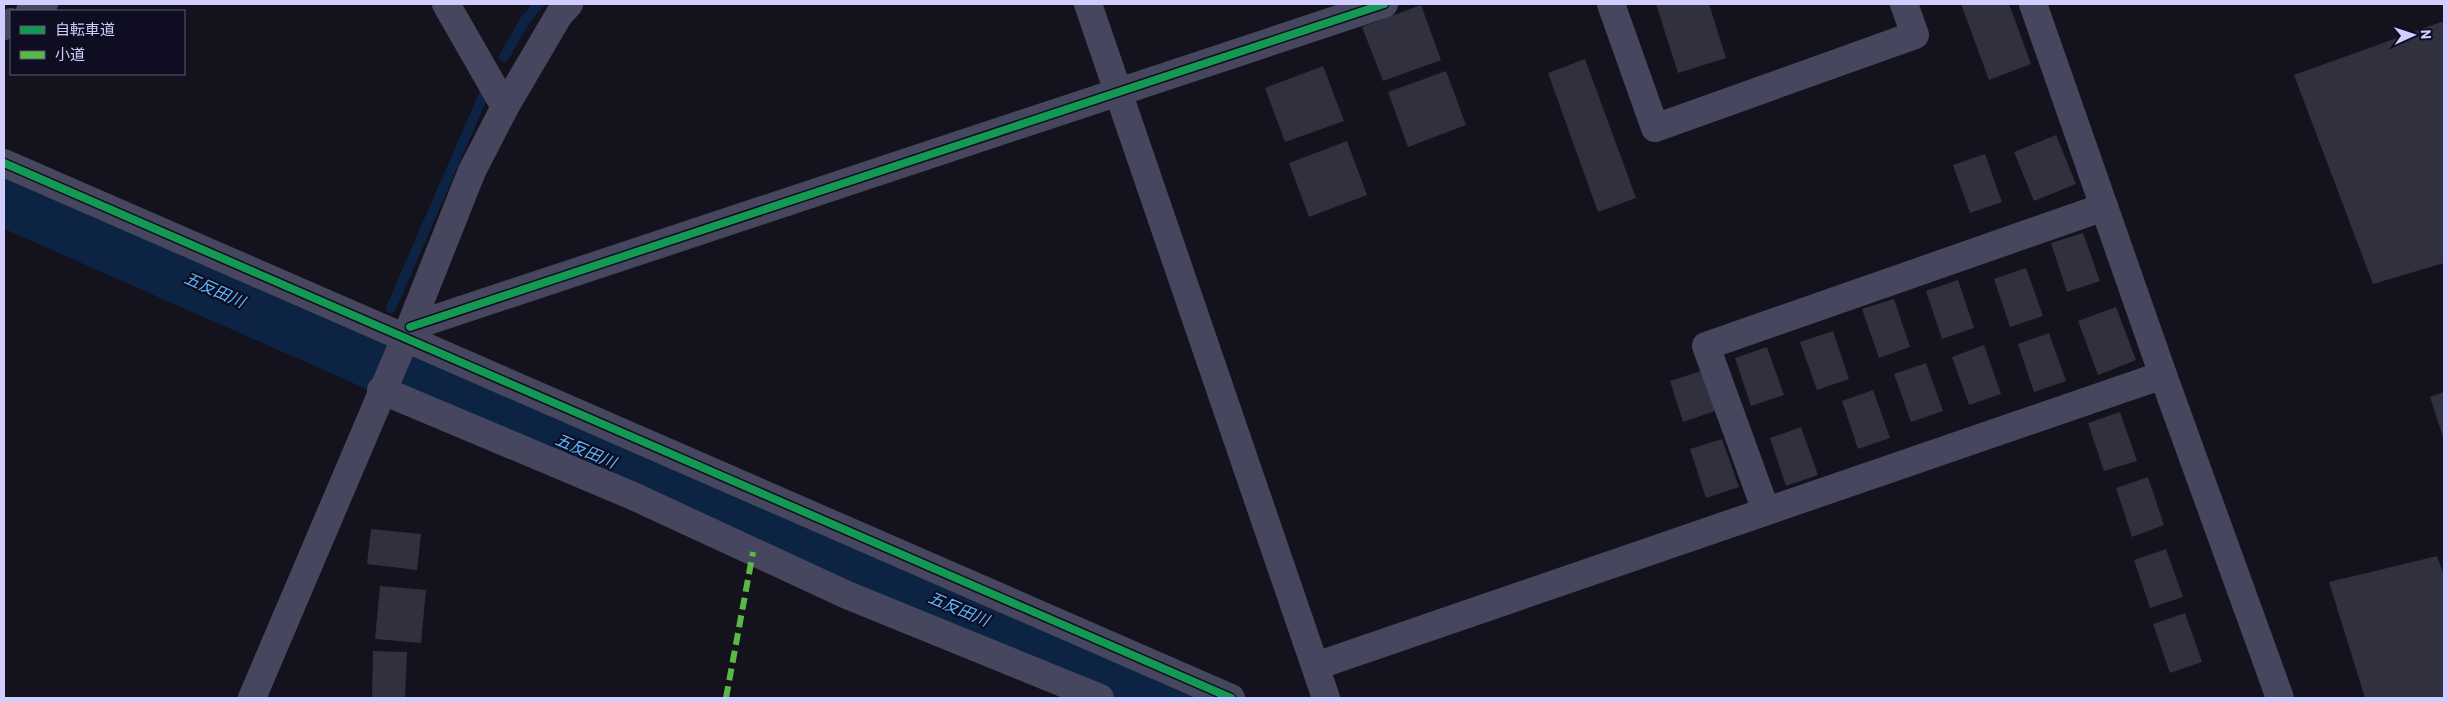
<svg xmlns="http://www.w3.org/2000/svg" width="2448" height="702" font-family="Barlow,'Noto Sans JP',sans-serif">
<rect width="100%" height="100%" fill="#13121d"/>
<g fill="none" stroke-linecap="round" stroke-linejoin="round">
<path stroke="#0c2343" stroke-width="10" d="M 504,57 L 525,20 L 539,4
M 391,308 L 483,96
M 370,356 L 375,346"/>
<path stroke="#0c2343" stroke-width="62" d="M 4,195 L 468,400 L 1171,698"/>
</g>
<path fill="#31303f" d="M 1656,4 L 1709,4 L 1726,58 L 1678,73 Z
M 1961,4 L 2009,4 L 2031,64 L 1989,80 Z
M 1421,5 L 1441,60 L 1383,81 L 1362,27 Z
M 2444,21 L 2444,263 L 2373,284 L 2294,75 Z
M 1585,59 L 1636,198 L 1598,212 L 1548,73 Z
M 1323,66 L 1344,121 L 1285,142 L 1265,88 Z
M 1446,71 L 1466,125 L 1408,147 L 1388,92 Z
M 2056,135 L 2076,184 L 2034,201 L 2014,152 Z
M 1347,141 L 1367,195 L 1309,217 L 1289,163 Z
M 1985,154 L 2002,202 L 1970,213 L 1953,165 Z
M 2083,233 L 2100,281 L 2067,292 L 2051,243 Z
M 2026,268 L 2043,316 L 2010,327 L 1994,279 Z
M 1958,280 L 1974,328 L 1942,339 L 1926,291 Z
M 1894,299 L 1910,347 L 1879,358 L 1862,309 Z
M 2116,307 L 2136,360 L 2098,375 L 2078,321 Z
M 1833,331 L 1849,379 L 1817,390 L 1800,342 Z
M 2049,333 L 2066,381 L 2034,392 L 2018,344 Z
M 1984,345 L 2001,394 L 1969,405 L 1952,357 Z
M 1767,347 L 1784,395 L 1751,406 L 1735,358 Z
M 1926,363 L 1943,411 L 1911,422 L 1894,374 Z
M 1701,371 L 1715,411 L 1683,422 L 1670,381 Z
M 1873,390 L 1890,438 L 1858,449 L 1842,401 Z
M 2444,392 L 2444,440 L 2430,397 Z
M 2120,412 L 2137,461 L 2104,471 L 2088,423 Z
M 1801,427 L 1818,475 L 1786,486 L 1770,438 Z
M 1722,439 L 1739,487 L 1706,498 L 1690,449 Z
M 2148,477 L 2164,525 L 2132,537 L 2116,488 Z
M 371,529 L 421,534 L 417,570 L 367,564 Z
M 2166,549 L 2183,597 L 2150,608 L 2134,560 Z
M 2437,556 L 2444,575 L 2444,698 L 2365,698 L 2329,582 Z
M 380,586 L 426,590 L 421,643 L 375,639 Z
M 2185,613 L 2202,662 L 2170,673 L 2153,624 Z
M 373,651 L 407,652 L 405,698 L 372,697 Z"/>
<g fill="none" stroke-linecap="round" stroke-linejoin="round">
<path stroke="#46465e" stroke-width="28" d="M 446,4 L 505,107
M 1088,4 L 1326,698
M 1611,4 L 1655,128 L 1915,35 L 1904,4
M 30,11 L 44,4
M 4,26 L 11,22
M 4,163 L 1231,698
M 410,327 L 1384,4
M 381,390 L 633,496 L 847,595 L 1100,698
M 1766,511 L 1706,346 L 2104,207
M 1316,666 L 2163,375"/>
<path stroke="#46465e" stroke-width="28" d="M 2033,4 L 2163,375 L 2280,698
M 252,698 L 410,327 L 472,171 L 505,107 L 559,15 L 569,4"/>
<path stroke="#58b947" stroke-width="6" stroke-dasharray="12 6" stroke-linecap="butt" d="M 726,698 L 753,552"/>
<g stroke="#0f0d22" stroke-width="11">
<path id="cycleway" d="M 4,163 L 1231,698
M 410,327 L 1384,4"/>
</g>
<use href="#cycleway" stroke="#139951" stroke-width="8"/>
</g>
<g text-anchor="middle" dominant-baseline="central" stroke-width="4.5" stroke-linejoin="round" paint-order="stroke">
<g font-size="16" font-style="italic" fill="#5bbaff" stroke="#0f0d22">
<text transform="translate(215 289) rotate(24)">五反田川</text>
<text transform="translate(586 450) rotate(23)">五反田川</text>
<text transform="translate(959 608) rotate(23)">五反田川</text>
</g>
</g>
<rect width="2448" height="702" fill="none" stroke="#d1cdff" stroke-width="10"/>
<rect x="10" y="10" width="175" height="65" fill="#0f0d22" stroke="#5d5a7a"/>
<rect x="20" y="26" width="25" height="8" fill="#139951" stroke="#5d5a7a"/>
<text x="55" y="35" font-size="15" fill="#d1cdff">自転車道</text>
<rect x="20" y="51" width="25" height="8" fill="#58b947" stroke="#5d5a7a"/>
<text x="55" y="60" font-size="15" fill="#d1cdff">小道</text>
<g transform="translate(2413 35) rotate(87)" stroke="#0f0d22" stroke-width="4" paint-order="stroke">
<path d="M0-4L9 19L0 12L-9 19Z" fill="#d1cdff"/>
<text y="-8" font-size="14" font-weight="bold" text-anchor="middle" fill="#d1cdff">N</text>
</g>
</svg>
